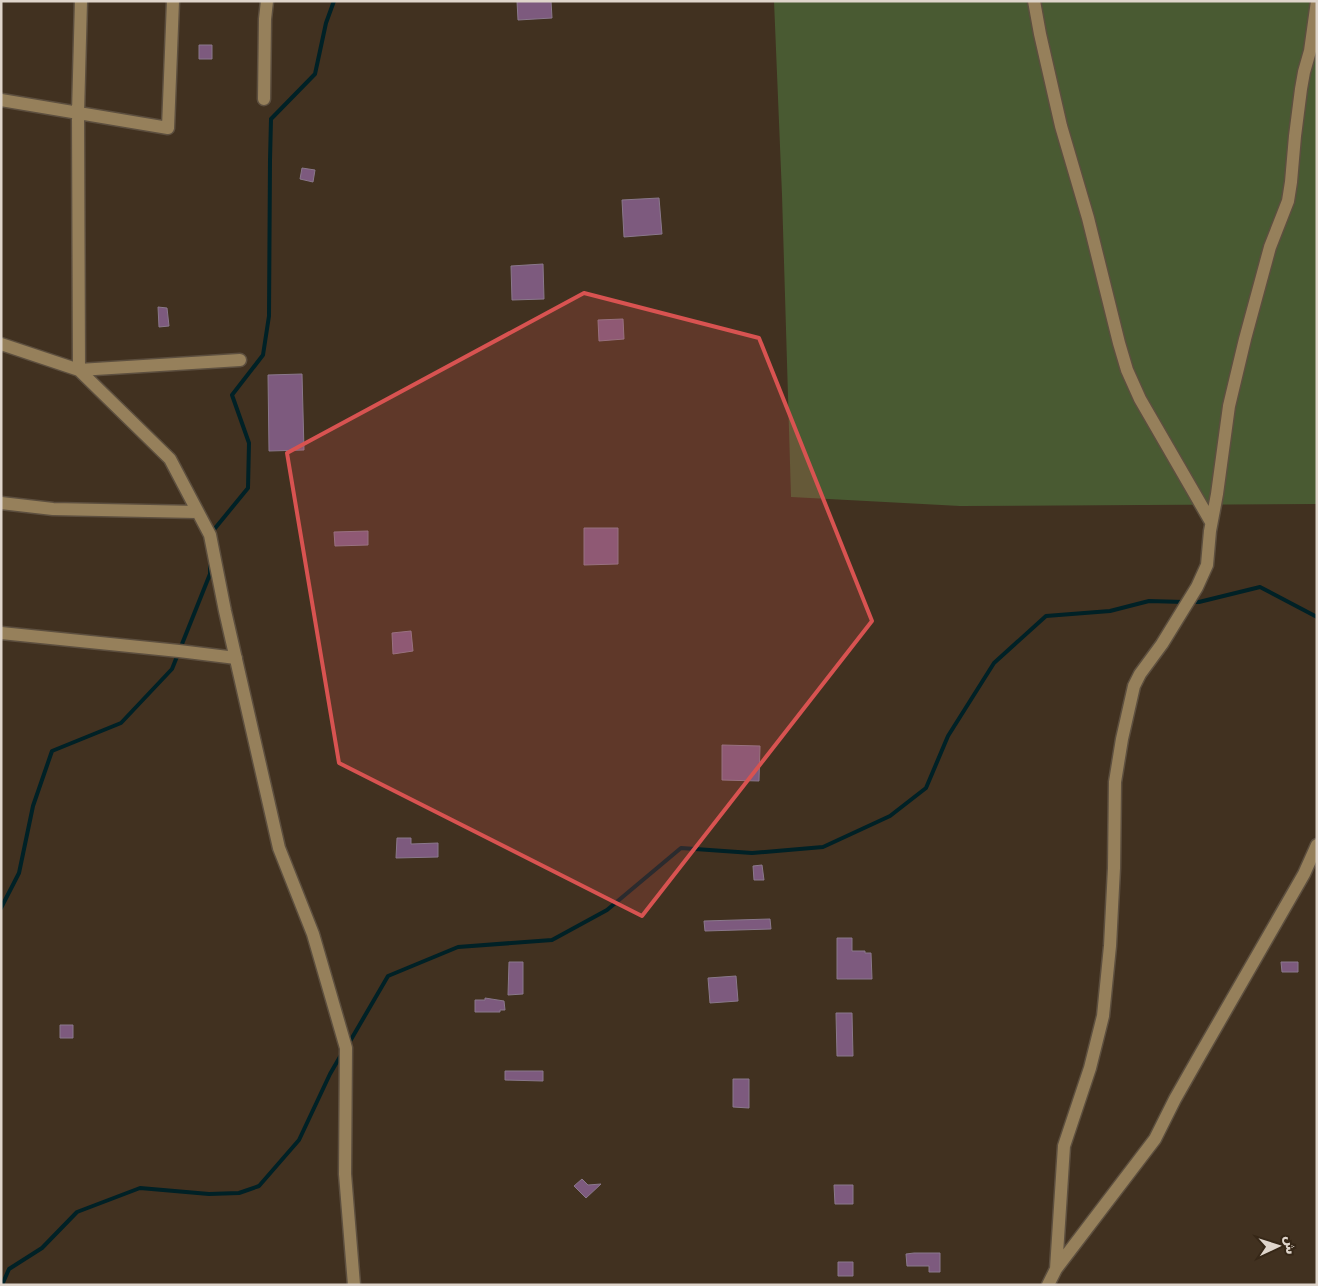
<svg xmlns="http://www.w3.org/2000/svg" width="1318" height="1286" font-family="'DejaVu Sans',Cairo,sans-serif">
<rect width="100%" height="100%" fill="#413120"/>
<path fill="#495a32" d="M 774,1 L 1317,1 L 1317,504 L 960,506 L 791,497 L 782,195 Z"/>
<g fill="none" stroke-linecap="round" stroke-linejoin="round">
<path stroke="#002126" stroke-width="4" d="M 212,532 L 248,488 L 249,443 L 232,395 L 263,355 L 269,316 L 270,160 L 271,119 L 315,74 L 326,23 L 334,1
M 1191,602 L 1199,602 L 1260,587 L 1317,617
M 1,908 L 19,873 L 33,806 L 52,751 L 121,723 L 172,669 L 210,574 L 210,563
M 349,1043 L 388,976 L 458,947 L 552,940 L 607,910 L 681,848 L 752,853 L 823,847 L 890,816 L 926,788 L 948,736 L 994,663 L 1046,616 L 1110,611 L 1149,601 L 1184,602
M 2,1285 L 9,1269 L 42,1248 L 77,1212 L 140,1188 L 209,1194 L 239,1193 L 259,1186 L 299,1140 L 330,1074 L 341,1055"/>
</g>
<path fill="#7d5a7e" stroke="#8a788b" d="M 517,1 L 551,1 L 552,18 L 518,20 Z
M 199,45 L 212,45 L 212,59 L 199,59 Z
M 302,168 L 315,170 L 313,182 L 300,179 Z
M 659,198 L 662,234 L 624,237 L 622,200 Z
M 543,264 L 544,299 L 512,300 L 511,266 Z
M 158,307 L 167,308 L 169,326 L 159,327 Z
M 623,319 L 624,339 L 599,341 L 598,320 Z
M 302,374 L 304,450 L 269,451 L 268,375 Z
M 584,528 L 618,528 L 618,564 L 584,565 Z
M 368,531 L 368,545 L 335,546 L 334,532 Z
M 411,631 L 413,651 L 393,654 L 392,633 Z
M 722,745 L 760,746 L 759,781 L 722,780 Z
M 397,838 L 411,838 L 411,844 L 438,843 L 438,857 L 396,858 Z
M 762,865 L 764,880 L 754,880 L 753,866 Z
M 770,919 L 771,929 L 705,931 L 704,921 Z
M 837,938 L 852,938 L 852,951 L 865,951 L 865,953 L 871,953 L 872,979 L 837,979 Z
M 509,962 L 523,962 L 523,994 L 508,995 Z
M 1281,962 L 1298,962 L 1298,972 L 1282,972 Z
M 736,976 L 738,1001 L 710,1003 L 708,978 Z
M 485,998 L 504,1001 L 505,1010 L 500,1010 L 500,1012 L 475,1012 L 475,1000 L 485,1000 Z
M 836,1013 L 852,1013 L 853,1056 L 837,1056 Z
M 60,1025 L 73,1025 L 73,1038 L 60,1038 Z
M 505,1071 L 543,1071 L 543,1081 L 505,1080 Z
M 733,1079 L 749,1079 L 749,1108 L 733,1107 Z
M 582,1179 L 588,1185 L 601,1184 L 586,1198 L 574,1186 Z
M 834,1185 L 853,1185 L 853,1204 L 835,1204 Z
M 914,1253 L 940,1253 L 940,1272 L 929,1272 L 929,1266 L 907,1266 L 906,1254 Z
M 838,1262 L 853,1262 L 853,1276 L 838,1276 Z"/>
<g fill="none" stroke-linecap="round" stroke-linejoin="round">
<g stroke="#5d4f3f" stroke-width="15">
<path id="minor" d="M 81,1 L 78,113 L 79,370 L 170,459 L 210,535 L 225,611 L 279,848 L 313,934 L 346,1048 L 345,1174 L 354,1285
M 1034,1 L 1040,34 L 1061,126 L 1088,218 L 1119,343 L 1127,370 L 1140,399 L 1211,522
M 264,99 L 265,19 L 267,1
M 1,100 L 168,128 L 173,1
M 1,344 L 79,370 L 240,360
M 1,503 L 53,509 L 197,512
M 1,633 L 179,651 L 236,658
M 1056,1269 L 1064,1146 L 1090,1068 L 1103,1016 L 1110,946 L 1114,868 L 1115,782 L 1122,739 L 1134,686 L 1140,674 L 1162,644 L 1197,587 L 1207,565 L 1210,531 L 1217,494 L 1229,406 L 1245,339 L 1270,247 L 1288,201 L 1291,182 L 1295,136 L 1301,89 L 1304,72 L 1310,51 L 1317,1
M 1048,1285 L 1056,1269 L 1155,1139 L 1175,1099 L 1200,1055 L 1304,874 L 1317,845"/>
</g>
<use href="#minor" stroke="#96805b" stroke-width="12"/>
</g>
<path fill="#d85351" fill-opacity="0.2" stroke="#d85351" stroke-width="4" stroke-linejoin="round" d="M 584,293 L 759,338 L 872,621 L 642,916 L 339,763 L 287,453 Z"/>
<rect width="1318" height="1286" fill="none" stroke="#dfd5cb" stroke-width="5"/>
<g transform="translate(1278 1246) rotate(86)" stroke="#362717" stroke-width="4" paint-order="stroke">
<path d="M0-4L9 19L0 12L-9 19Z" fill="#dfd5cb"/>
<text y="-8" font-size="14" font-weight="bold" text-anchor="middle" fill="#dfd5cb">ش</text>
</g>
</svg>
